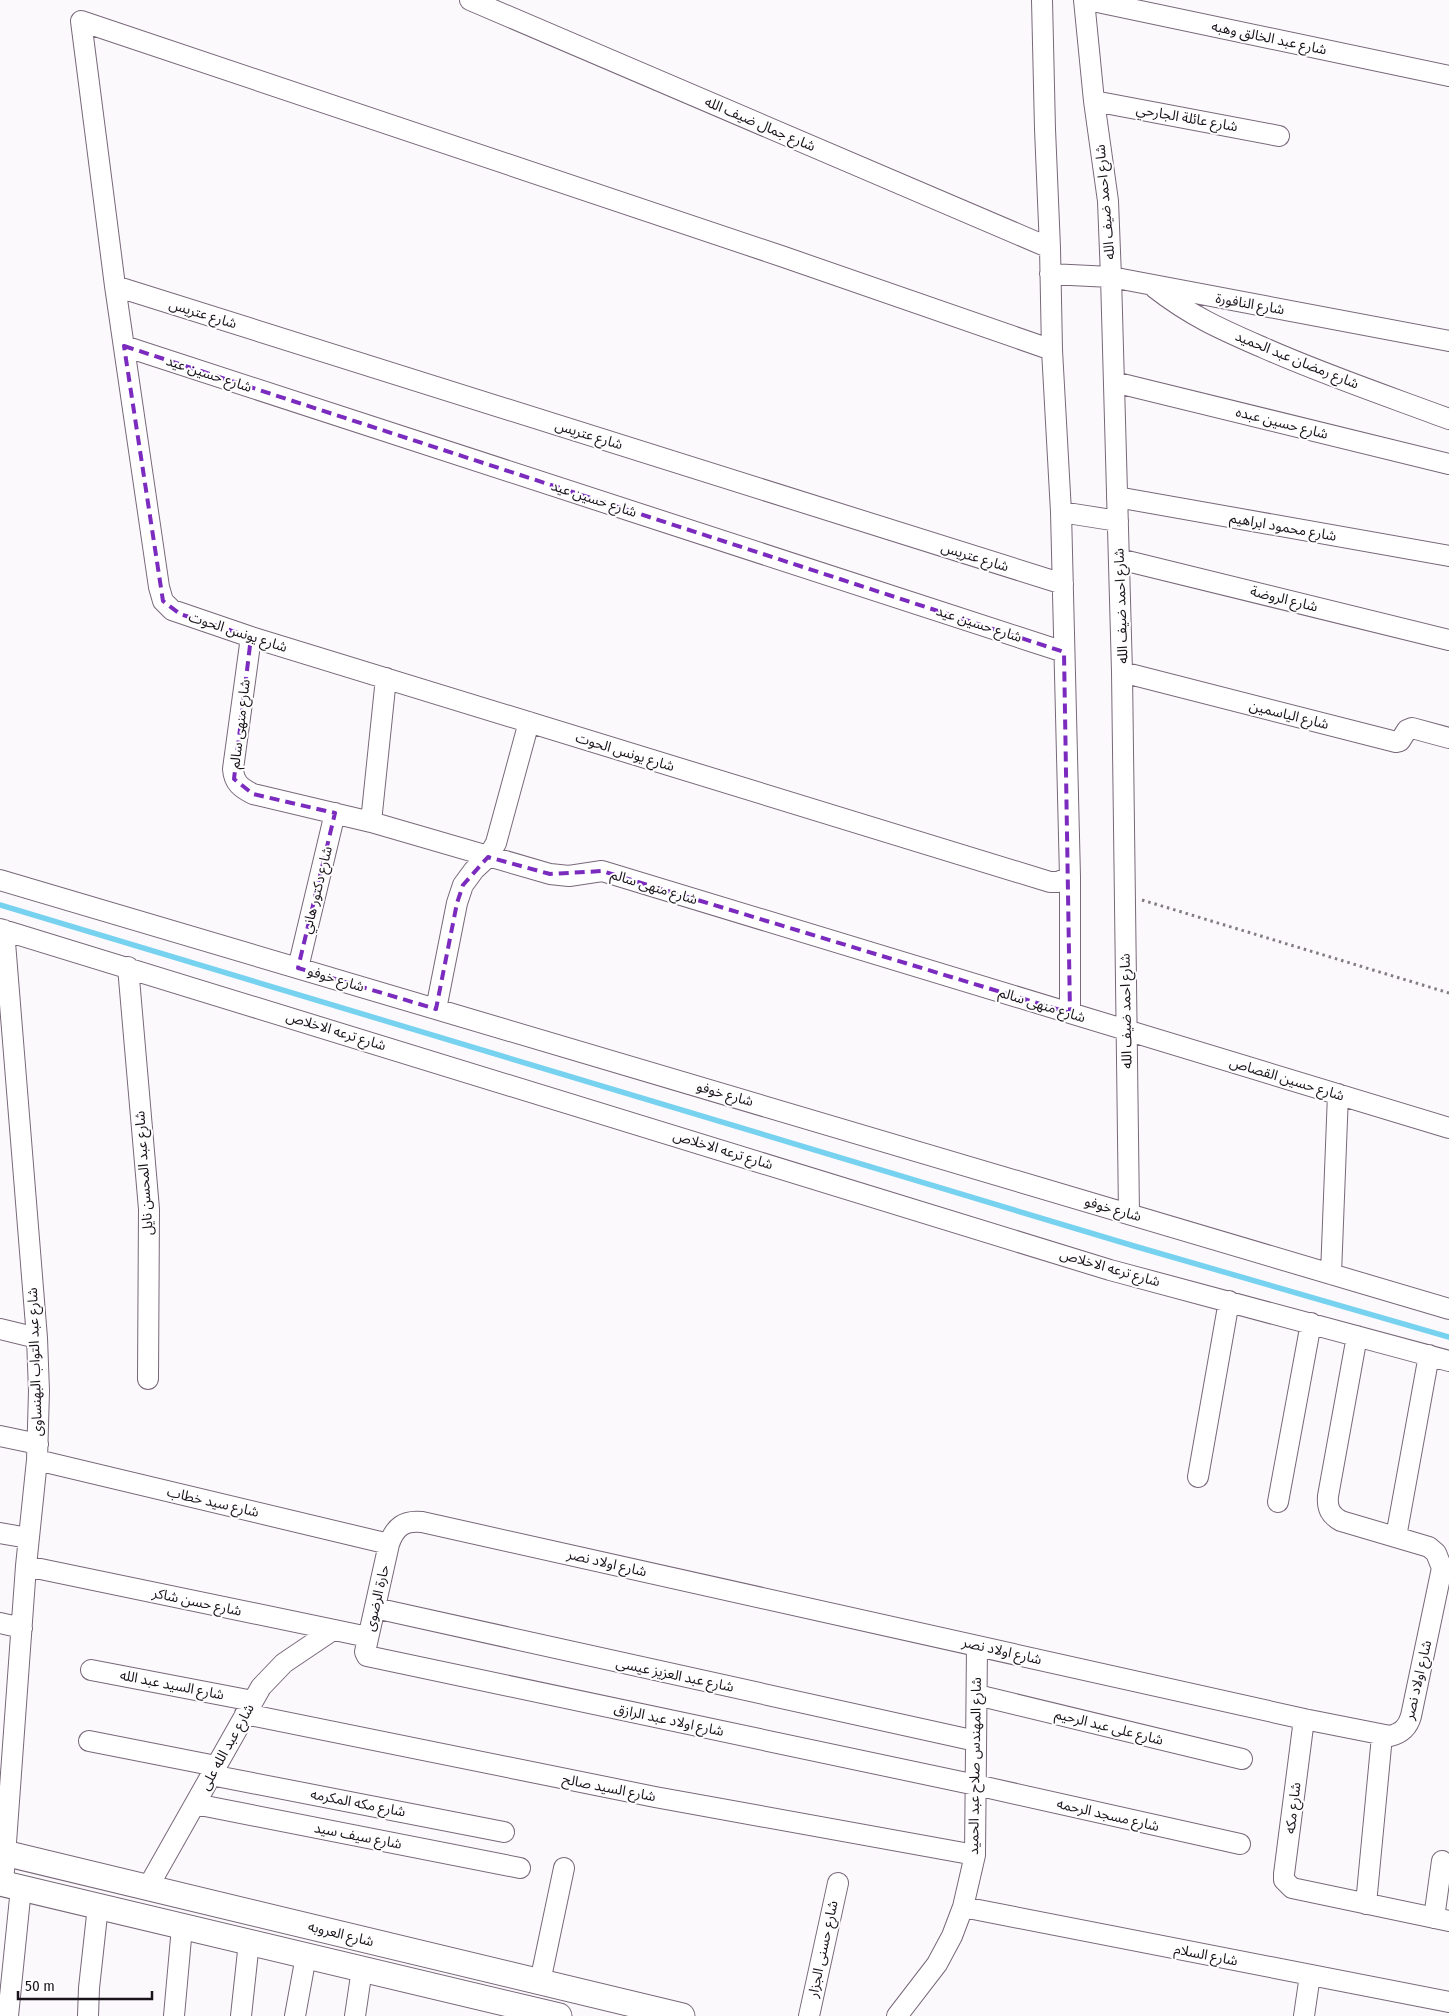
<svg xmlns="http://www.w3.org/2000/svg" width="1449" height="2016" font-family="'Fira Sans Condensed','Noto Sans Arabic',sans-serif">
<rect width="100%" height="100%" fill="#fcf9fd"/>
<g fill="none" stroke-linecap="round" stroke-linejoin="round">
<path stroke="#77d2f0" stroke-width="5.5" d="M 0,905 L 1134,1246 L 1449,1337"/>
<g stroke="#78687a" stroke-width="22">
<path id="minor" d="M 470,0 L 1050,248
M 1042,0 L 1045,129 L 1050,248 L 1052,350 L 1061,512 L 1070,877 L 1070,1013
M 1084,0 L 1094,101 L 1108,201 L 1111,277 L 1122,672 L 1129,1214
M 1088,0 L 1449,76
M 1094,101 L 1279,136
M 1050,274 L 1111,277 L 1449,341
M 115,286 L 1063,584
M 1155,288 C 1192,317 1223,330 1264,348 C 1325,375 1387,396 1449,419
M 124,346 L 1064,652
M 1052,350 L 784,257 L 81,21 L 115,286 L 159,587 L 163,601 L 172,610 L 251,637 L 1050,882 L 1058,882 L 1070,877
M 1114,382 L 1449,464
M 1117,497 L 1449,556
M 1061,512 L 1118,521
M 1119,559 L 1449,640
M 251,637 L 233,769 C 234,783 241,788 253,794 L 371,822 L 550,874 L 569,876 L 602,871 L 1449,1128
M 1122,672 L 1396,742 L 1400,741 L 1407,730 L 1412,728 L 1449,738
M 371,822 L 386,678
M 0,880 L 1449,1309
M 0,929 L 1110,1270 L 1449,1361
M 128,967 L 149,1209 L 148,1379
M 298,968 L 335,813
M 436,1009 L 457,903 L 463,885 L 474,870 L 488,857 L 496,843 L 529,722
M 1331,1274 L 1338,1094
M 0,1329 L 37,1338
M 0,1436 L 38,1444
M 37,1460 L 389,1544
M 1198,1477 L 1229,1301
M 1278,1502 L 1311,1323
M 0,1533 L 28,1538
M 1396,1537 L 1429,1355
M 26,1566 L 368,1637
M 375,1608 L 976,1741
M 0,1623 L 22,1628
M 91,1670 L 253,1701
M 977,1695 L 1242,1759
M 245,1714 L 655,1797 L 975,1855
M 1304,1719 L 1284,1874 L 1284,1880 L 1292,1888 L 1449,1921
M 89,1741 L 216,1766
M 211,1775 L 504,1832
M 195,1804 L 520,1868
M 1240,1844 L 976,1785 L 367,1656 L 365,1652 L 389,1544 C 395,1527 404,1520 422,1522 L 1304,1719 L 1390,1736 C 1402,1733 1408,1727 1411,1716 L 1442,1568 L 1436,1553 L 1429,1547 L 1341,1521 C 1330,1515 1327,1508 1328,1496 L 1357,1336
M 3,1884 L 26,1566 L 37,1460 L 39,1391 L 37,1338 L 4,930
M 148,1887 L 261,1687 L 284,1663 L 333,1630
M 1366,1904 L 1382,1736
M 963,1907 L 1449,2002
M 1434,1918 L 1442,1861
M 540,1982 L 564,1868
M 8,2016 L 21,1888
M 88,2016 L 89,1988 L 98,1906
M 174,2016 L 182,1927
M 241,2016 L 249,1942
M 295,2016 L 306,1956
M 355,2016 L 362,1969
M 809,2016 L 838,1883
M 897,2016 L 937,1964 L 952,1936 L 963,1907 L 975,1855 L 977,1646
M 1304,2016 L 1310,1975"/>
</g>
<g stroke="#78687a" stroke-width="27">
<path id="tertiary" d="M 0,1852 L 682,2016
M 0,1883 L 559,2016"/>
</g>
<path stroke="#807c81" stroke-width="3" stroke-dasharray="2.5 4" stroke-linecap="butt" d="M 1142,900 L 1449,993"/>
<use href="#minor" stroke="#fff" stroke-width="20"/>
<use href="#tertiary" stroke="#fff" stroke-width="25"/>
</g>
<path fill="none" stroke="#7b2cbf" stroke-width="4" stroke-dasharray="10 6" stroke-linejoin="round" d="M 124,346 L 1064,652 L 1070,1013 L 602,871 L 550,874 L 488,857 L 463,885 L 457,903 L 436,1009 L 298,968 L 335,813 L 253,794 L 234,779 L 251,637 L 180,614 L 163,601 Z"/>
<g text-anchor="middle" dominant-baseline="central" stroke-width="4" stroke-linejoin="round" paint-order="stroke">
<g font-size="14" fill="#19131a" stroke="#fff">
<text transform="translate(1269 38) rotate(12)">شارع عبد الخالق وهبه</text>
<text transform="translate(1187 118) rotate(10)">شارع عائلة الجارحي</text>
<text transform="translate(760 124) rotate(23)">شارع جمال ضيف الله</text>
<text transform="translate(1105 202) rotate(-95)">شارع احمد ضيف الله</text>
<text transform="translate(1250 304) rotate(10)">شارع النافورة</text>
<text transform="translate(203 314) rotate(17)">شارع عتريس</text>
<text transform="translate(1297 360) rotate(22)">شارع رمضان عبد الحميد</text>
<text transform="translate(209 374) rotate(18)">شارع حسين عيد</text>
<text transform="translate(1282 423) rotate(14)">شارع حسين عبده</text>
<text transform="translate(589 435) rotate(17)">شارع عتريس</text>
<text transform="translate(594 499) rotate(18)">شارع حسين عيد</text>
<text transform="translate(1283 527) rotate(10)">شارع محمود ابراهيم</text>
<text transform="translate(975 557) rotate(17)">شارع عتريس</text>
<text transform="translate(1284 599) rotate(14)">شارع الروضة</text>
<text transform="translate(1121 606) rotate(-92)">شارع احمد ضيف الله</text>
<text transform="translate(979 624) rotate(18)">شارع حسين عيد</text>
<text transform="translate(238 632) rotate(18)">شارع يونس الحوت</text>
<text transform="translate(1289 715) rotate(14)">شارع الياسمين</text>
<text transform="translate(240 724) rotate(-83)">شارع منهى سالم</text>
<text transform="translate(625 752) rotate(17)">شارع يونس الحوت</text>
<text transform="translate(654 887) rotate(17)">شارع منهى سالم</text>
<text transform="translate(317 890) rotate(-76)">شارع دكتور هاني</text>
<text transform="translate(336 979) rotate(17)">شارع خوفو</text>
<text transform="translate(1042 1005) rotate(17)">شارع منهى سالم</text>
<text transform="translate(1126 1011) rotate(-91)">شارع احمد ضيف الله</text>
<text transform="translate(336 1031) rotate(17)">شارع ترعه الاخلاص</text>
<text transform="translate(1287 1079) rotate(17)">شارع حسين القصاص</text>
<text transform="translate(725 1094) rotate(16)">شارع خوفو</text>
<text transform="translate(723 1150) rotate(17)">شارع ترعه الاخلاص</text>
<text transform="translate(144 1173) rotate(-94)">شارع عبد المحسن نايل</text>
<text transform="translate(1113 1209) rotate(16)">شارع خوفو</text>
<text transform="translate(1110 1268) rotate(16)">شارع ترعه الاخلاص</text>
<text transform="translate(35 1362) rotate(-92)">شارع عبد التواب البهنساوى</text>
<text transform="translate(213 1502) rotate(13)">شارع سيد خطاب</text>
<text transform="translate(607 1563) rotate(13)">شارع اولاد نصر</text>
<text transform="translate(377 1598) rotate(-77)">حارة الرضوى</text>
<text transform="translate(197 1602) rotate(12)">شارع حسن شاكر</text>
<text transform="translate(1002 1651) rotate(13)">شارع اولاد نصر</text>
<text transform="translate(675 1675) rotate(12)">شارع عبد العزيز عيسى</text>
<text transform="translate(1418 1680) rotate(-77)">شارع اولاد نصر</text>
<text transform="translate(172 1685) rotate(11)">شارع السيد عبد الله</text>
<text transform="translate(669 1720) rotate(12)">شارع اولاد عبد الرازق</text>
<text transform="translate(1109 1727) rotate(14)">شارع على عبد الرحيم</text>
<text transform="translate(227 1747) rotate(-61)">شارع عبد الله على</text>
<text transform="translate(975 1766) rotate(-89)">شارع المهندس صلاح عبد الحميد</text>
<text transform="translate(609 1788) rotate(11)">شارع السيد صالح</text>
<text transform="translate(358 1803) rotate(11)">شارع مكه المكرمه</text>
<text transform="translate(1293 1808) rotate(-83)">شارع مكه</text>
<text transform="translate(1108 1815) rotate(13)">شارع مسجد الرحمه</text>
<text transform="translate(358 1836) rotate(11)">شارع سيف سيد</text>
<text transform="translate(341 1934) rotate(14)">شارع العروبه</text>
<text transform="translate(823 1949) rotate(-78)">شارع حسنى الجزار</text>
<text transform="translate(1206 1955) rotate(11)">شارع السلام</text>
</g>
</g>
<path d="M18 1991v8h134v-8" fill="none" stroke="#19131a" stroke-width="2.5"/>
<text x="25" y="1991" font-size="15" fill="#19131a" stroke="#ffffff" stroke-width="4" paint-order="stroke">50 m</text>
</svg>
